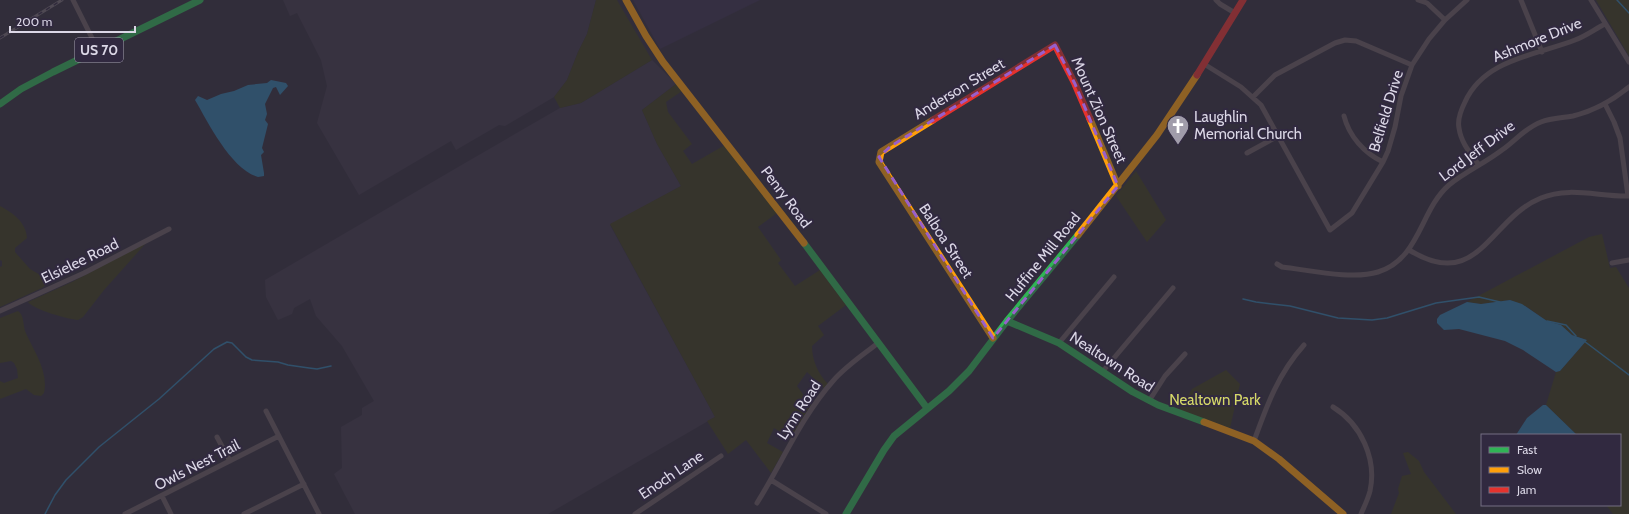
<svg xmlns="http://www.w3.org/2000/svg" width="1629" height="514" font-family="Cabin,sans-serif">
<rect width="100%" height="100%" fill="#322e3b"/>
<path fill="#3a314c" d="M 633,0 L 760,0 L 660,49 Z"/>
<path fill="#3f3848" d="M 283,0 L 596,0 L 587,34 L 578,52 L 567,80 L 554,97 L 505,126 L 499,125 L 456,150 L 451,141 L 359,195 L 317,123 L 327,86 L 321,60 L 297,13 L 290,16 Z
M 652,60 L 676,84 L 642,110 L 657,144 L 681,186 L 610,225 L 715,417 L 548,514 L 355,514 L 334,474 L 342,468 L 341,427 L 362,415 L 362,408 L 374,401 L 342,346 L 316,316 L 310,299 L 294,308 L 292,314 L 278,320 L 266,297 L 265,280 L 465,163 L 560,108 L 581,103 Z"/>
<path fill="#3c3d1b" d="M 596,0 L 617,0 L 652,60 L 581,103 L 560,108 L 554,97 L 567,80 L 578,52 L 587,34 Z
M 1596,0 L 1629,0 L 1629,56 Z
M 676,84 L 682,91 L 666,102 L 668,112 L 692,144 L 683,151 L 692,164 L 725,145 L 777,213 L 758,227 L 781,260 L 778,263 L 795,286 L 820,270 L 846,305 L 818,326 L 824,335 L 812,346 C 812,360 818,374 828,384 L 824,388 L 807,372 L 797,386 L 811,405 L 791,438 L 774,428 L 767,443 L 783,452 L 771,473 L 746,440 L 728,454 L 707,421 L 715,417 L 610,224 L 681,186 L 657,144 L 642,110 Z
M 1136,171 L 1166,220 L 1147,242 L 1116,196 Z
M 0,206 C 13,213 26,222 27,238 L 15,248 L 15,252 L 30,269 L 42,276 L 47,284 L 42,288 L 0,307 L 0,267 L 2,266 L 2,261 L 0,260 Z
M 1602,234 L 1610,268 L 1616,267 L 1629,288 L 1629,514 L 1613,514 L 1606,505 L 1620,505 L 1620,435 L 1577,435 L 1546,405 L 1556,372 L 1560,371 L 1587,340 L 1572,335 L 1561,325 L 1547,321 L 1527,307 L 1510,300 L 1481,304 L 1467,302 L 1589,237 Z
M 147,242 L 104,290 L 83,317 L 78,320 C 68,319 34,310 28,302 L 72,282 Z
M 18,311 C 24,315 23,324 25,331 C 33,350 49,371 44,393 L 41,396 L 34,395 L 26,389 L 0,399 L 0,381 L 4,383 L 18,378 L 17,369 L 14,363 L 11,361 L 0,363 L 0,318 Z
M 1226,370 L 1240,384 L 1230,428 L 1179,410 L 1192,389 Z
M 1408,452 L 1419,461 L 1424,472 L 1456,514 L 1391,514 L 1399,493 L 1398,489 L 1402,476 L 1411,474 L 1403,453 Z"/>
<path fill="#2f7aa5" d="M 271,80 L 286,83 L 288,86 L 280,95 L 276,87 L 273,88 L 265,104 L 267,114 L 265,120 L 268,124 L 262,148 L 264,152 L 261,155 L 264,173 L 264,176 L 258,177 C 231,169 209,124 195,100 L 198,96 L 207,100 L 221,94 L 234,91 L 248,85 L 267,83 Z
M 1510,300 L 1522,304 L 1547,321 L 1561,325 L 1572,335 L 1587,340 L 1560,371 L 1556,372 L 1523,350 L 1505,341 L 1459,329 L 1444,330 L 1437,323 L 1437,319 L 1440,315 L 1467,302 L 1481,304 Z
M 1543,405 L 1546,405 L 1577,435 L 1516,435 L 1527,418 Z"/>
<g fill="none" stroke-linecap="round" stroke-linejoin="round">
<path stroke="#2f7aa5" stroke-width="1.5" d="M 1617,0 L 1629,13
M 1243,299 L 1256,302 L 1290,306 L 1338,318 L 1372,320 L 1387,318 L 1436,303 L 1479,297 L 1500,302
M 1547,321 L 1566,325 L 1576,336
M 1584,341 L 1629,375
M 45,514 L 55,495 L 66,480 L 99,447 L 159,399 L 214,349 L 227,342 L 232,343 L 246,357 L 252,360 L 278,362 L 288,365 L 309,368 L 317,369 L 331,366"/>
<path stroke="#685c60" stroke-width="5" d="M 73,0 L 98,50
M 1216,0 L 1220,4 L 1235,13
M 1418,0 L 1427,3 L 1445,20
M 1521,0 L 1542,52
M 1591,0 L 1629,62
M 1204,64 L 1241,87 L 1261,105 L 1330,230 L 1352,213 L 1383,162 L 1388,151 L 1395,127 L 1401,96 L 1412,65 L 1429,39 L 1445,20 L 1467,0
M 1253,97 L 1275,75 L 1335,43 L 1345,40 L 1356,41 L 1412,65
M 1605,104 L 1614,122 L 1620,138 L 1628,196
M 1344,116 C 1349,136 1364,153 1383,162
M 1247,153 L 1278,136
M 1479,165 C 1471,154 1461,143 1459,128 C 1457,119 1461,110 1465,102 C 1484,59 1537,55 1575,40 C 1586,36 1595,29 1605,24
M 1409,250 C 1479,293 1489,219 1541,198 C 1569,186 1600,197 1629,196
M 1612,263 L 1629,260
M 1277,264 L 1282,267 C 1309,270 1352,280 1378,272 C 1420,259 1420,210 1449,185 C 1465,172 1485,163 1502,150 C 1515,141 1525,128 1541,122 C 1551,118 1562,118 1573,116 C 1594,111 1613,100 1629,87
M 0,311 L 84,273 L 169,229
M 1059,343 L 1114,277
M 1103,371 L 1173,288
M 1149,401 L 1165,376 L 1185,354
M 1333,407 C 1361,424 1377,459 1370,491 C 1368,499 1364,507 1361,514
M 266,411 L 319,514
M 217,437 L 230,461
M 1254,441 C 1267,405 1278,374 1304,345
M 771,480 L 826,514
M 162,496 L 171,514
M 757,503 C 782,463 801,417 833,381 C 846,366 863,355 878,343
M 125,514 L 279,436
M 244,514 L 304,484
M 635,514 L 721,456"/>
<path stroke="#30b455" stroke-width="7" d="M 0,104 L 21,89 L 53,72 L 200,0
M 804,243 L 927,408
M 1007,321 L 1059,343 L 1133,392 L 1158,405 L 1204,422
M 846,514 L 884,450 L 894,436 L 949,391 L 969,371 L 1007,321 L 1078,235"/>
<path stroke="#ff9f0a" stroke-width="7" d="M 626,0 L 646,36 L 663,62 L 804,243
M 1090,119 L 1118,186
M 933,120 L 881,152 L 879,162 L 993,338
M 1078,235 L 1157,135 L 1197,75
M 1204,422 L 1254,441 L 1279,459 L 1343,514"/>
<path stroke="#e5322d" stroke-width="7" d="M 1197,75 L 1243,0
M 933,120 L 1055,45 L 1075,84 L 1090,119"/>
<g stroke="#736b72" stroke-width="3">
<path id="rail" d="M 0,38 L 62,0"/>
</g>
<use href="#rail" stroke="#312940" stroke-width="1.5" stroke-dasharray="4.5" stroke-linecap="butt"/>
</g>
<path d="M0 0H1629V514H0ZM 1055,45 L 1075,84 L 1118,186 L 993,338 L 879,157 L 891,146 Z" fill="#322e3b" fill-opacity=".55" fill-rule="evenodd"/>
<path fill="none" stroke="#985fcb" stroke-width="3" stroke-dasharray="8 5" stroke-linejoin="round" d="M 1055,45 L 1075,84 L 1118,186 L 993,338 L 879,157 L 891,146 Z"/>
<defs>
<g id="church-pin" transform="scale(1.15)"><path d="M0 17L-7.5 6A9.5 9.5 0 1 1 7.5 6Z" fill="#a09caa" stroke="#312940"/><path d="M-1.2-6h2.4v3.5h3.3v2.4h-3.3V6h-2.4V-.1h-3.3v-2.4h3.3Z" fill="#fff"/></g>
</defs>
<g fill-rule="evenodd">
<use href="#church-pin" x="1178" y="126"/>
</g>
<g text-anchor="middle" dominant-baseline="central" stroke-width="4" stroke-linejoin="round" paint-order="stroke">
<rect fill="#312940" stroke="#a8a3b4" stroke-width="1" x="75" y="38" width="48" height="24" rx="3"/>
<g font-size="14" font-weight="bold" fill="#dbd7e6">
<text x="99" y="50">US 70</text>
</g>
<g font-size="15" fill="#dbd7e6" stroke="#312940">
<text transform="translate(1537 40) rotate(-22)">Ashmore Drive</text>
<text transform="translate(959 89) rotate(-31)">Anderson Street</text>
<text transform="translate(1099 110) rotate(66)">Mount Zion Street</text>
<text transform="translate(1386 111) rotate(-73)">Belfield Drive</text>
<text transform="translate(1477 151) rotate(-37)">Lord Jeff Drive</text>
<text transform="translate(786 197) rotate(53)">Penry Road</text>
<text transform="translate(946 241) rotate(57)">Balboa Street</text>
<text transform="translate(1043 257) rotate(-51)">Huffine Mill Road</text>
<text transform="translate(80 261) rotate(-26)">Elsielee Road</text>
<text transform="translate(1112 362) rotate(33)">Nealtown Road</text>
<text transform="translate(799 410) rotate(-57)">Lynn Road</text>
<text transform="translate(197 465) rotate(-27)">Owls Nest Trail</text>
<text transform="translate(671 475) rotate(-34)">Enoch Lane</text>
</g>
<g font-size="15" fill="#dbd7e6" stroke="#312940" text-anchor="start">
<text x="1194" y="117">Laughlin<tspan x="1194" dy="17">Memorial Church</tspan></text>
</g>
<g font-size="15" fill="#d6d968" stroke="#312940">
<text x="1215" y="400">Nealtown Park</text>
</g>
</g>
<rect x="1481" y="434" width="140" height="72" fill="#312940" stroke="#756f82"/>
<rect x="1489" y="447" width="20" height="6" fill="#30b455" stroke="#756f82"/>
<text x="1517" y="454" font-size="12" fill="#dbd7e6">Fast</text>
<rect x="1489" y="467" width="20" height="6" fill="#ff9f0a" stroke="#756f82"/>
<text x="1517" y="474" font-size="12" fill="#dbd7e6">Slow</text>
<rect x="1489" y="487" width="20" height="6" fill="#e5322d" stroke="#756f82"/>
<text x="1517" y="494" font-size="12" fill="#dbd7e6">Jam</text>
<path d="M10 26v6h125v-6" fill="none" stroke="#dbd7e6" stroke-width="2"/>
<text x="16" y="26" font-size="12" fill="#dbd7e6" stroke="#312940" stroke-width="3" paint-order="stroke">200 m</text>
</svg>
